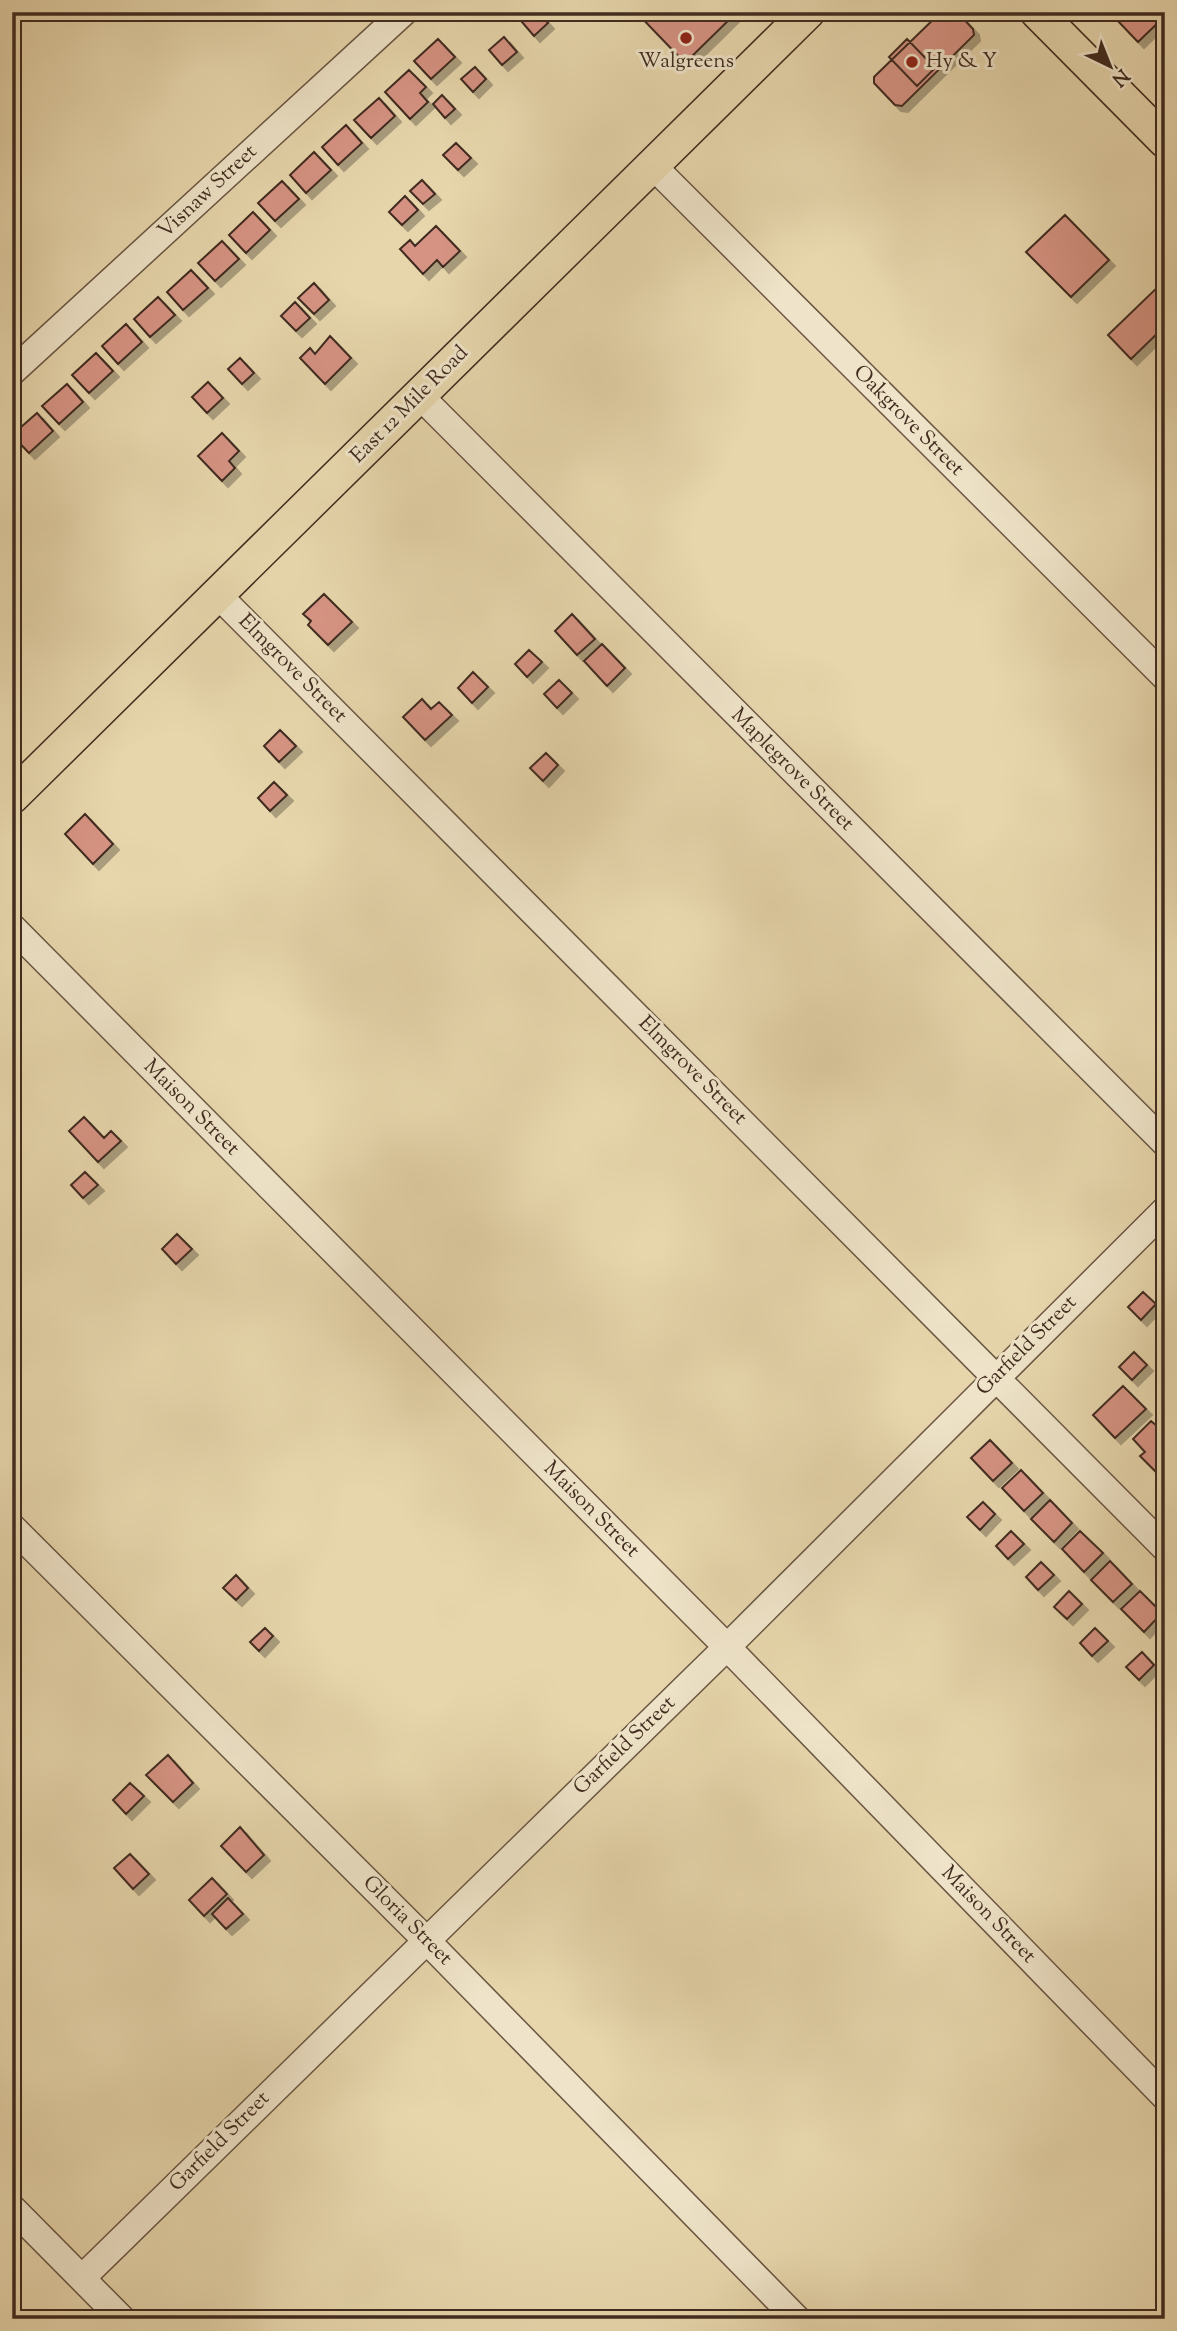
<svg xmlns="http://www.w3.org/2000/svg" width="1177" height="2331" font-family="'Sorts Mill Goudy',serif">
<defs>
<filter id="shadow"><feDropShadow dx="6" dy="6" stdDeviation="0" flood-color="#0004"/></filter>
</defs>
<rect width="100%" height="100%" fill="#e7d6ac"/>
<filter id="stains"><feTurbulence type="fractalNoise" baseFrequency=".00286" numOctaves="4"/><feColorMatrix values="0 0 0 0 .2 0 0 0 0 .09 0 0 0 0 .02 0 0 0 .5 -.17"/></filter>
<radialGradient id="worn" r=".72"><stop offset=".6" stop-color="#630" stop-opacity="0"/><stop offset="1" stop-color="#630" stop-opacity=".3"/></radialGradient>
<path fill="#d69383" stroke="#412c20" stroke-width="2" filter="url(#shadow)" d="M 532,12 L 538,12 L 548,23 L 534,36 L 522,22 Z
M 636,12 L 737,12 L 685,63 Z
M 941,12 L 957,12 L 973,29 L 974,35 L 902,106 L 895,105 L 874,83 L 874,77 Z
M 1120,12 L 1165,12 L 1165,16 L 1138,42 L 1115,18 Z
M 504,37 L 517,52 L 502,65 L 489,50 Z
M 438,39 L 455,57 L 431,79 L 414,61 Z
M 907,39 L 935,68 L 917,86 L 889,57 Z
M 475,67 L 486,79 L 473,92 L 461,79 Z
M 409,70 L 426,87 L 420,93 L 428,102 L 410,119 L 385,92 Z
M 442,95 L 455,109 L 445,118 L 433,104 Z
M 379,98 L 395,116 L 371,138 L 354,120 Z
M 346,125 L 362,143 L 338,165 L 322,147 Z
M 456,143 L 471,158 L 458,170 L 443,155 Z
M 314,152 L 331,170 L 306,193 L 290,175 Z
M 422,180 L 435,194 L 423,204 L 410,191 Z
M 282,181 L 299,199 L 275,221 L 258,203 Z
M 405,196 L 418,210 L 402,225 L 389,212 Z
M 253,212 L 270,230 L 246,253 L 229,235 Z
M 1065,215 L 1109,260 L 1071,297 L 1026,252 Z
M 436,226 L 460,251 L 443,267 L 437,260 L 423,274 L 400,249 L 410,240 L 415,246 Z
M 222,241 L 239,259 L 215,281 L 198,263 Z
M 191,270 L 208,288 L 183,310 L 167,292 Z
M 1165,280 L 1165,326 L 1131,359 L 1108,335 Z
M 314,283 L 329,300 L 314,314 L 298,298 Z
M 158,297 L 175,315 L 150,337 L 134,319 Z
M 295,302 L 310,318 L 296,331 L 281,316 Z
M 126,324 L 142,342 L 118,364 L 102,346 Z
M 330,336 L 351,358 L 325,384 L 300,358 L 310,348 L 315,354 Z
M 96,353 L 113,371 L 89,393 L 72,375 Z
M 240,358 L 254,373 L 242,384 L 228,369 Z
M 208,382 L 223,398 L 207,413 L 192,397 Z
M 67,384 L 83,402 L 59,424 L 42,406 Z
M 37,413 L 53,431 L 29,453 L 12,435 Z
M 222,433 L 239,451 L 229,461 L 235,468 L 222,481 L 198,456 Z
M 324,594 L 352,622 L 328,645 L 308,625 L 311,621 L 303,614 Z
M 572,614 L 595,639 L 577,655 L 555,631 Z
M 602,644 L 625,668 L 607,686 L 584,661 Z
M 529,650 L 542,662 L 527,677 L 515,664 Z
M 473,672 L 488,687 L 472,703 L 458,688 Z
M 559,680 L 572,693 L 557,708 L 544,694 Z
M 422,699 L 431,709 L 439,702 L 452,715 L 425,740 L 403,717 Z
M 280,730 L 296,746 L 279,762 L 264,746 Z
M 546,753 L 558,765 L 543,781 L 530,768 Z
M 274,782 L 287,795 L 270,811 L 258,798 Z
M 85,814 L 113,844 L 93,864 L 65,834 Z
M 84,1117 L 104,1138 L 111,1131 L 121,1141 L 98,1162 L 69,1131 Z
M 85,1172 L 98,1185 L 83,1198 L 71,1185 Z
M 177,1234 L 192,1249 L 176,1264 L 162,1249 Z
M 1143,1292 L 1156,1304 L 1141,1320 L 1128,1307 Z
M 1134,1352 L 1147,1365 L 1132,1380 L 1119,1367 Z
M 1123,1386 L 1146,1409 L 1115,1438 L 1093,1415 Z
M 1151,1421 L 1165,1433 L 1165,1481 L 1140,1456 L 1145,1452 L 1133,1439 Z
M 990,1440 L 1012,1463 L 993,1481 L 971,1458 Z
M 1021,1470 L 1043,1493 L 1024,1511 L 1002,1488 Z
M 1050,1500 L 1072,1523 L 1054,1542 L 1031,1519 Z
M 983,1502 L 995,1514 L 980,1530 L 967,1517 Z
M 1011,1531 L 1024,1544 L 1008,1559 L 996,1546 Z
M 1080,1531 L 1103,1553 L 1084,1572 L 1062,1549 Z
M 1110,1561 L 1132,1584 L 1113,1602 L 1091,1580 Z
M 1041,1562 L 1054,1575 L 1038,1590 L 1026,1577 Z
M 236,1575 L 248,1588 L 236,1600 L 223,1588 Z
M 1069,1591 L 1082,1604 L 1067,1619 L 1054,1607 Z
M 1140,1591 L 1162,1613 L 1144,1632 L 1121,1609 Z
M 265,1628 L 273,1636 L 259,1651 L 250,1642 Z
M 1095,1628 L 1108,1641 L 1092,1656 L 1080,1643 Z
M 1142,1652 L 1154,1665 L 1139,1680 L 1126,1667 Z
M 168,1755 L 193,1783 L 173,1802 L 146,1775 Z
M 130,1783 L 144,1796 L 126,1814 L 113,1800 Z
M 240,1827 L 264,1855 L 246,1872 L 221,1846 Z
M 130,1854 L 149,1874 L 133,1889 L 114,1868 Z
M 212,1878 L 227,1894 L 204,1916 L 189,1900 Z
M 228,1898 L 243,1914 L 226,1929 L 212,1914 Z"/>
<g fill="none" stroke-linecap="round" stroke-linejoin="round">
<g stroke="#6a5643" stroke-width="29">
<path id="minor" d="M 652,165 L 1165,677
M 12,372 L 404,12
M 420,396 L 1165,1143
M 218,595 L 1165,1548
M 12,927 L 727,1647 L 1165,2097
M 12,1527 L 426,1940 L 797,2319
M 12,2208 L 122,2319
M 82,2278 L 727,1647 L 1165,1210"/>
</g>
<g stroke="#412c20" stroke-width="36">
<path id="major" d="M 1037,12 L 1165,141
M 12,797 L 808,12"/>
</g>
<use href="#minor" stroke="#efe4c9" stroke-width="26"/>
<use href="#major" stroke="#e7d6ac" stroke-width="33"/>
</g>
<g fill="#8f2418" stroke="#efe4c9" stroke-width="2.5">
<circle cx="686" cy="38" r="7"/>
<circle cx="912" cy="62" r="7"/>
</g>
<g text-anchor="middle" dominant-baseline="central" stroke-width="6" stroke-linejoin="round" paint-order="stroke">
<g font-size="21" fill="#412c20" stroke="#efe4c9">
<text x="686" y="62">Walgreens</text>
<text x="926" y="62" text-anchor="start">Hy &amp; Y</text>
</g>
<g font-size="21" fill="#412c20" stroke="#efe4c9">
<text transform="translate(208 192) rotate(-43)">Visnaw Street</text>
<text transform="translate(410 405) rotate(-45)">East 12 Mile Road</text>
<text transform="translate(908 421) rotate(45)">Oakgrove Street</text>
<text transform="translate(292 669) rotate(45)">Elmgrove Street</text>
<text transform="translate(792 770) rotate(45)">Maplegrove Street</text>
<text transform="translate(692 1071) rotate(45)">Elmgrove Street</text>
<text transform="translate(191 1108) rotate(45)">Maison Street</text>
<text transform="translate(1027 1346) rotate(-45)">Garfield Street</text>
<text transform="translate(591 1510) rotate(45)">Maison Street</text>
<text transform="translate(625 1746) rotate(-44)">Garfield Street</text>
<text transform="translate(988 1915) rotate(46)">Maison Street</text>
<text transform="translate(407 1921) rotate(45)">Gloria Street</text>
<text transform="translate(220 2142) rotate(-45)">Garfield Street</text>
</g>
</g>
<rect width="1177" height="2331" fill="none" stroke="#e7d6ac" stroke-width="42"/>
<rect x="14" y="14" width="1149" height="2303" fill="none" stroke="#412c20" stroke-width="3.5"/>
<rect x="21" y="21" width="1135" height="2289" fill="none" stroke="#412c20" stroke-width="2"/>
<g transform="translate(1110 66) rotate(137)" stroke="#efe4c9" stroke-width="5" paint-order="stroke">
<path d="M0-5L12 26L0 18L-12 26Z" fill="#412c20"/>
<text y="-10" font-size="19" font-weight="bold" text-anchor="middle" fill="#412c20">N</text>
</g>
<rect width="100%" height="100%" filter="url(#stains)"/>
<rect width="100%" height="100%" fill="url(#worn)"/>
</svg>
